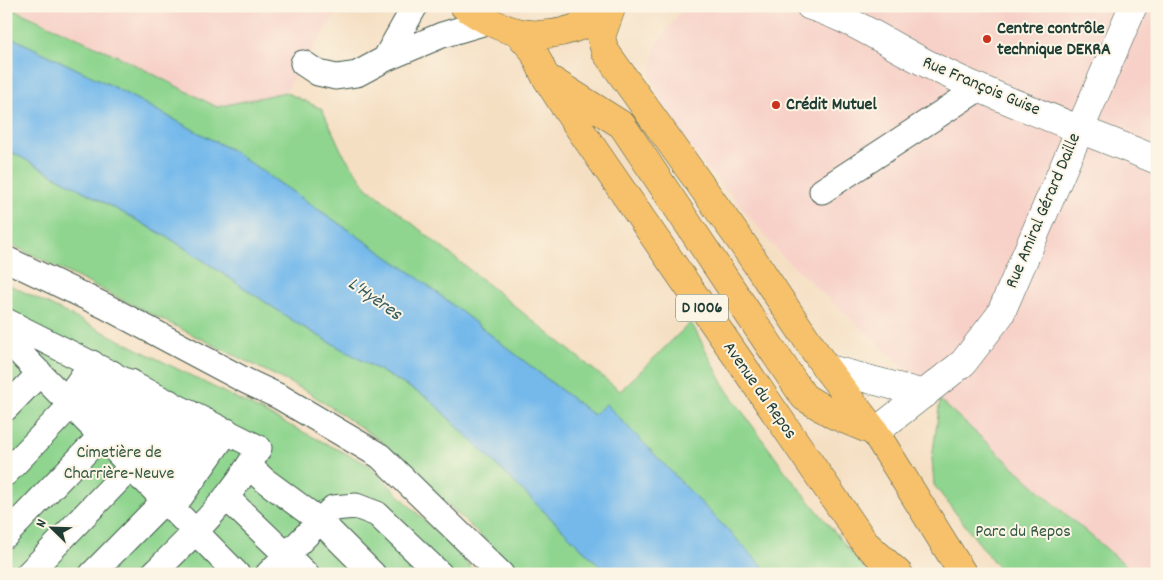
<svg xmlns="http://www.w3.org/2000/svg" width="1163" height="580" font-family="Dekko,sans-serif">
<rect width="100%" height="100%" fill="#fcf5e5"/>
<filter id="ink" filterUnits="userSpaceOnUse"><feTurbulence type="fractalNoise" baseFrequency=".02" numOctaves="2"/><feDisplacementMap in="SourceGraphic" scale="10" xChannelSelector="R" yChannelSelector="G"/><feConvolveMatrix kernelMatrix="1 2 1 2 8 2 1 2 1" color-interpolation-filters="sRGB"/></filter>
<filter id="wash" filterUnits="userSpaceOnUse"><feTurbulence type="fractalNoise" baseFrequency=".0096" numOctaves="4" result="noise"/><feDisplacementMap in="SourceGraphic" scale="20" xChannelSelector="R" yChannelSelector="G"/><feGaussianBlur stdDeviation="1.12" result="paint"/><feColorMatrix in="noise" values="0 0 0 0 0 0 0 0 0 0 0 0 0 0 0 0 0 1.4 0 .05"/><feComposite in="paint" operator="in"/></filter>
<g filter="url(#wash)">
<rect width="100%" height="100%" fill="#f5dfc3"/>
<path fill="#f7d1c8" d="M 10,6 L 341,6 L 285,92 L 217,107 L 122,58 Z
M 684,6 L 1157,6 L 1157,574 L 1136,574 L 1062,511 L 781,255 L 731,194 L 681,139 L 661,101 L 651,76 L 653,60 L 657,45 Z"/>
<path fill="#8fd58f" stroke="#578962" d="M 6,6 L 122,58 L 217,107 L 285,92 L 322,109 L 342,152 L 367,187 L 620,391 L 691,322 L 726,389 L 785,471 L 869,574 L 769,574 L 606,405 L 593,415 L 413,274 L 231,150 L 108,84 L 6,35 Z
M 6,149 L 171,239 L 298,324 L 428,398 L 608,574 L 520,574 L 384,443 L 308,392 L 6,242 Z
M 6,283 L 369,465 L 478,574 L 6,574 Z
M 940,400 L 1062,511 L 1136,574 L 1003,574 L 934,485 L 932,459 Z"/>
<path fill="#75b9eb" stroke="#4a7b90" d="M 6,35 L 108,84 L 231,150 L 413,274 L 593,415 L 606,404 L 770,574 L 608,574 L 428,398 L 298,324 L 171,239 L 6,149 Z"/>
</g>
<g filter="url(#ink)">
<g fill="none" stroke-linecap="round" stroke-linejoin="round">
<g stroke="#3f5549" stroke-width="27">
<path id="lane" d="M 385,59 L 415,6
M 303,63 L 318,73 L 336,77 L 357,74 L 385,59 L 442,35 L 486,22
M 822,191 L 978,89
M 6,259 L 105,306 L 246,381 L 280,397 L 380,456 L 501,574
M 6,321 L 259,448 C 233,497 193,535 153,574
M 6,339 L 237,574
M 66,400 L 92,363
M 6,408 L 40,373
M 82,416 L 112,373
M 97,432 L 131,382
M 112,447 L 151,393
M 127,463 L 169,402
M 249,466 L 263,479 L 320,521 L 373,574
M 6,473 L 71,405
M 142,479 L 190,413
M 158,495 L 208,422
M 226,497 L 306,574
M 172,509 L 227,431
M 6,535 L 101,436
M 28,574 L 131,467
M 92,574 L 164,501
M 268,574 L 333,508 L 356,506 L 377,514 L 440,574"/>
</g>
<g stroke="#3f5549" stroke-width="29">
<path id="street" d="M 810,6 C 858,21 900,52 946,73 C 1014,106 1087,131 1157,160
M 826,368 L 925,394
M 875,432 L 963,363 L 1000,315 L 1133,6"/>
</g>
<g stroke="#3f5549" stroke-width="29">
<path id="primary" d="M 464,6 C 502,33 539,44 583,25 C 593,21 603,12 612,6
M 612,6 L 601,37 L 605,51 L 747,250 L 826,368 L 875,432 L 963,574
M 518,33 L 533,50 L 545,76 L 566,109 L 865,543 L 899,574
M 551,80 L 622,125 L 804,397 L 834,415 L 875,432"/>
</g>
<use href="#lane" stroke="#fff" stroke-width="25"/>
<use href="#street" stroke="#fff" stroke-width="28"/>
<use href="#primary" stroke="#f6c16b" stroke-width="28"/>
</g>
</g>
<g fill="#c8321e" stroke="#fcf5e5" stroke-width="2">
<circle cx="987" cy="39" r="5"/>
<circle cx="776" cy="105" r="5"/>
</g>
<g text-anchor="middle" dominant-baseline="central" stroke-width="4" stroke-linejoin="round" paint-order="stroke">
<rect fill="#fcf5e5" stroke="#617469" stroke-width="1" x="676" y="294.5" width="52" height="27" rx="4"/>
<g font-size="16" font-weight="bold" fill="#1f3d34">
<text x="702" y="308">D 1006</text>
</g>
<g font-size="18" font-weight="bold" fill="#1f3d34" stroke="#fcf5e5" text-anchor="start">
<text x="997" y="29">Centre contrôle<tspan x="997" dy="21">technique DEKRA</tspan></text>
<text x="786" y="105">Crédit Mutuel</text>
</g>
<g font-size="18" fill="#1f3d34" stroke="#fcf5e5">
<text transform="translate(981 87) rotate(23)">Rue François Guise</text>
<text transform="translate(1044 211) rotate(-67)">Rue Amiral Gérard Daille</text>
<text transform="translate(759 391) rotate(55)">Avenue du Repos</text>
</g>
<g font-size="18" fill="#355b46" stroke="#fcf5e5">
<text x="119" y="453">Cimetière de<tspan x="119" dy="21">Charrière-Neuve</tspan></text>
<text x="1023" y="532">Parc du Repos</text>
</g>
<g font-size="19" font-style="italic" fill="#345c62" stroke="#fcf5e5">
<text transform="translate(374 300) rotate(35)">L'Hyères</text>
</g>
</g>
<rect width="1163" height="580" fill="none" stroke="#fcf5e5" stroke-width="25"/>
<g transform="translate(52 528) rotate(293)" stroke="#fcf5e5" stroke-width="4" paint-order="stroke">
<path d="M0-4L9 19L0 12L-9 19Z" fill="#1f3d34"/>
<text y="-8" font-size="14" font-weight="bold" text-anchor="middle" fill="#1f3d34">N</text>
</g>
</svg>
